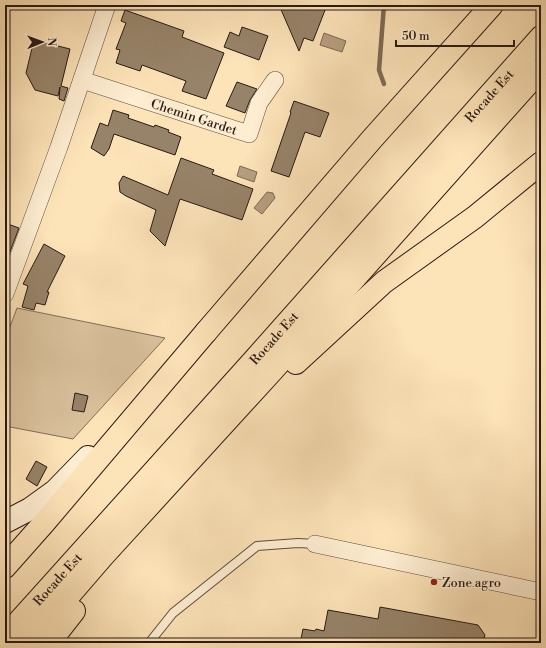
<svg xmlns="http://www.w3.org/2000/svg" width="546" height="648" font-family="'Libre Bodoni',serif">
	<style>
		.green { fill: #d9c19c; stroke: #816e58 }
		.water { fill: #b59f80; stroke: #7d6a55 }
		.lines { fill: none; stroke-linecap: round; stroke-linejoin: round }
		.stream { stroke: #7d6a55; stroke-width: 4.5 }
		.building { fill: #978369; stroke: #291a14 }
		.lane-casing { stroke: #5e4c3d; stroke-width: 10 }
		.street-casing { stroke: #5e4c3d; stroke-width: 18 }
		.secondary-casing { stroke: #291a14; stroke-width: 24 }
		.primary-casing { stroke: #291a14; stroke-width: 24 }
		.highway-casing { stroke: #291a14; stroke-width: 24 }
		.lane { stroke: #feedd1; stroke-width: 8 }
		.street { stroke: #feedd1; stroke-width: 17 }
		.secondary { stroke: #feedd1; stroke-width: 22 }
		.primary { stroke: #fde3b8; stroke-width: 22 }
		.highway { stroke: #fde3b8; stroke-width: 22 }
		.poi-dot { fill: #8f2418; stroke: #feedd1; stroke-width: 1.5 }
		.labels { text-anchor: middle; stroke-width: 3; stroke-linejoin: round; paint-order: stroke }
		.street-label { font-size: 13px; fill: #291a14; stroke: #feedd1 }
		.poi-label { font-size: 13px; fill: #291a14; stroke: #feedd1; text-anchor: start }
	</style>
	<rect width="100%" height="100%" fill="#fde3b8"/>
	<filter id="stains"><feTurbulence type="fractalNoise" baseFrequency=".005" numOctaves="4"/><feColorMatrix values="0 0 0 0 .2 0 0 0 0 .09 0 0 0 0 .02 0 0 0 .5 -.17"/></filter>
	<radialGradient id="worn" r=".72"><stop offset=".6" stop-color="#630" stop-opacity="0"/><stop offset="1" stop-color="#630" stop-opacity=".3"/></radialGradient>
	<path class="green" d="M17,308l148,30 -92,101 -68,-13v-86z"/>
	<path class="water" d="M324,33l22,8 -4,11 -22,-7z
		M240,166l17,6 -3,10 -17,-6z
		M267,192l6,1 2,5 -13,16 -8,-6z"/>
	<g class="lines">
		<path class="stream" d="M384,84l-5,-14 5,-65"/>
	</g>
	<path class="building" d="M279,5h48l-14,36 -9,-3 -5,13z
		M125,10l59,21 -2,6 42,16 -18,46 -24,-8 4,-10 -44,-16 -2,6 -24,-8 4,-13 -4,-1 10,-26 -5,-2z
		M242,27l26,9 -9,24 -35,-13 6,-15 9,4z
		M34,40l36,9 -9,37 7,2 -4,13 -5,-2 1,-12 -2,9 -23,-6 -9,-17z
		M237,82l20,7 -7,11 -5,13 -19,-7z
		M294,101l35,12 -9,24 -15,-5 -16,45 -18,-6 20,-58 -1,-1z
		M113,110l16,5 -1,3 26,9 1,-2 14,5 -1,2 13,5 -6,18 -61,-21 -5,15 -5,7 -13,-8 9,-25 8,3z
		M181,158l33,12 -2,4 41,15 -11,31 -62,-21 -15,47 -15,-15 6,-21 -30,-14 -6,-4 -1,-9 4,-7 45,19z
		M5,223l14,5 -14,37v-16l4,-10 -4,-2z
		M44,244l21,12 -18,36h2l-4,13 -9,-2 -2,7 -12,-3 6,-21 -5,-2z
		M75,393l13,3 -4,16 -12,-2z
		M36,461l11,6 -10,19 -11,-7z
		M380,607l98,18 7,10 -2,8h-183l3,-14 12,2 1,-2 8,2 4,-21 50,9z"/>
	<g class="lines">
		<defs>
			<path id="lane" d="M149,643l24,-30 84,-67 41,-3 17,1"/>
			<g id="street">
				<path id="s1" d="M82,80l167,54 10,-31 16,-23"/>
				<path d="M5,294l54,-147 48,-142"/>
				<path d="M315,544l226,48"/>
			</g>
			<path id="secondary" d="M5,522l25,-13 25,-18 33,-34"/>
			<path id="primary" d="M206,332l166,-193 120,-134"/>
			<g id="highway">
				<path d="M296,363l88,-81 91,-65 66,-54"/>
				<path d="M5,567l39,-44 162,-191"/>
				<path id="s2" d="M5,637l249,-277 287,-323"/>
				<path d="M28,643l75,-87 169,-185 269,-302"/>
				<path d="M49,643l25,-32"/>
			</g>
		</defs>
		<use href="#lane" class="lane-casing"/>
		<use href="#street" class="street-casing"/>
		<use href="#secondary" class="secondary-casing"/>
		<use href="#primary" class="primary-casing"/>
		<use href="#highway" class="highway-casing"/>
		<use href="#lane" class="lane"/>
		<use href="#street" class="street"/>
		<use href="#secondary" class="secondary"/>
		<use href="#primary" class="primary"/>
		<use href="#highway" class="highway"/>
	</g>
	<circle class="poi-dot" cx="434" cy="582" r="4"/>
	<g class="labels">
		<g class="street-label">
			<text dy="5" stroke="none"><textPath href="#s2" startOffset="726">Rocade Est</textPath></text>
			<text dy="5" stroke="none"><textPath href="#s1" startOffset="118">Chemin Gardet</textPath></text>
			<text dy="5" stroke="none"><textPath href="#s2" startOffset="402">Rocade Est</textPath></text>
			<text dy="5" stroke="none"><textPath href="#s2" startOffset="78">Rocade Est</textPath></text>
		</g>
		<g class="poi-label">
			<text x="442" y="587">Zone agro</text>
		</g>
	</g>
	<rect width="546" height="648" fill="none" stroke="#fde3b8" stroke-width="20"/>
	<rect x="6" y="6" width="534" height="636" fill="none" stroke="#291a14" stroke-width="2"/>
	<rect x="10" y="10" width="526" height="628" fill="none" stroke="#291a14"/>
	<g transform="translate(42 42) rotate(89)" stroke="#feedd1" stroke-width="3" paint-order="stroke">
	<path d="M0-3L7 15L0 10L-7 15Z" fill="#291a14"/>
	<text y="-6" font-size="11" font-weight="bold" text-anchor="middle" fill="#291a14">N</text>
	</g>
	<path d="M396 40v6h118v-6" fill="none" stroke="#291a14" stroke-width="2"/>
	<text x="402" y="40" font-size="12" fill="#291a14" stroke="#feedd1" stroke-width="3" paint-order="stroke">50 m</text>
	<rect width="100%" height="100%" filter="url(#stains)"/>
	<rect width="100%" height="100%" fill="url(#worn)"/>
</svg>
